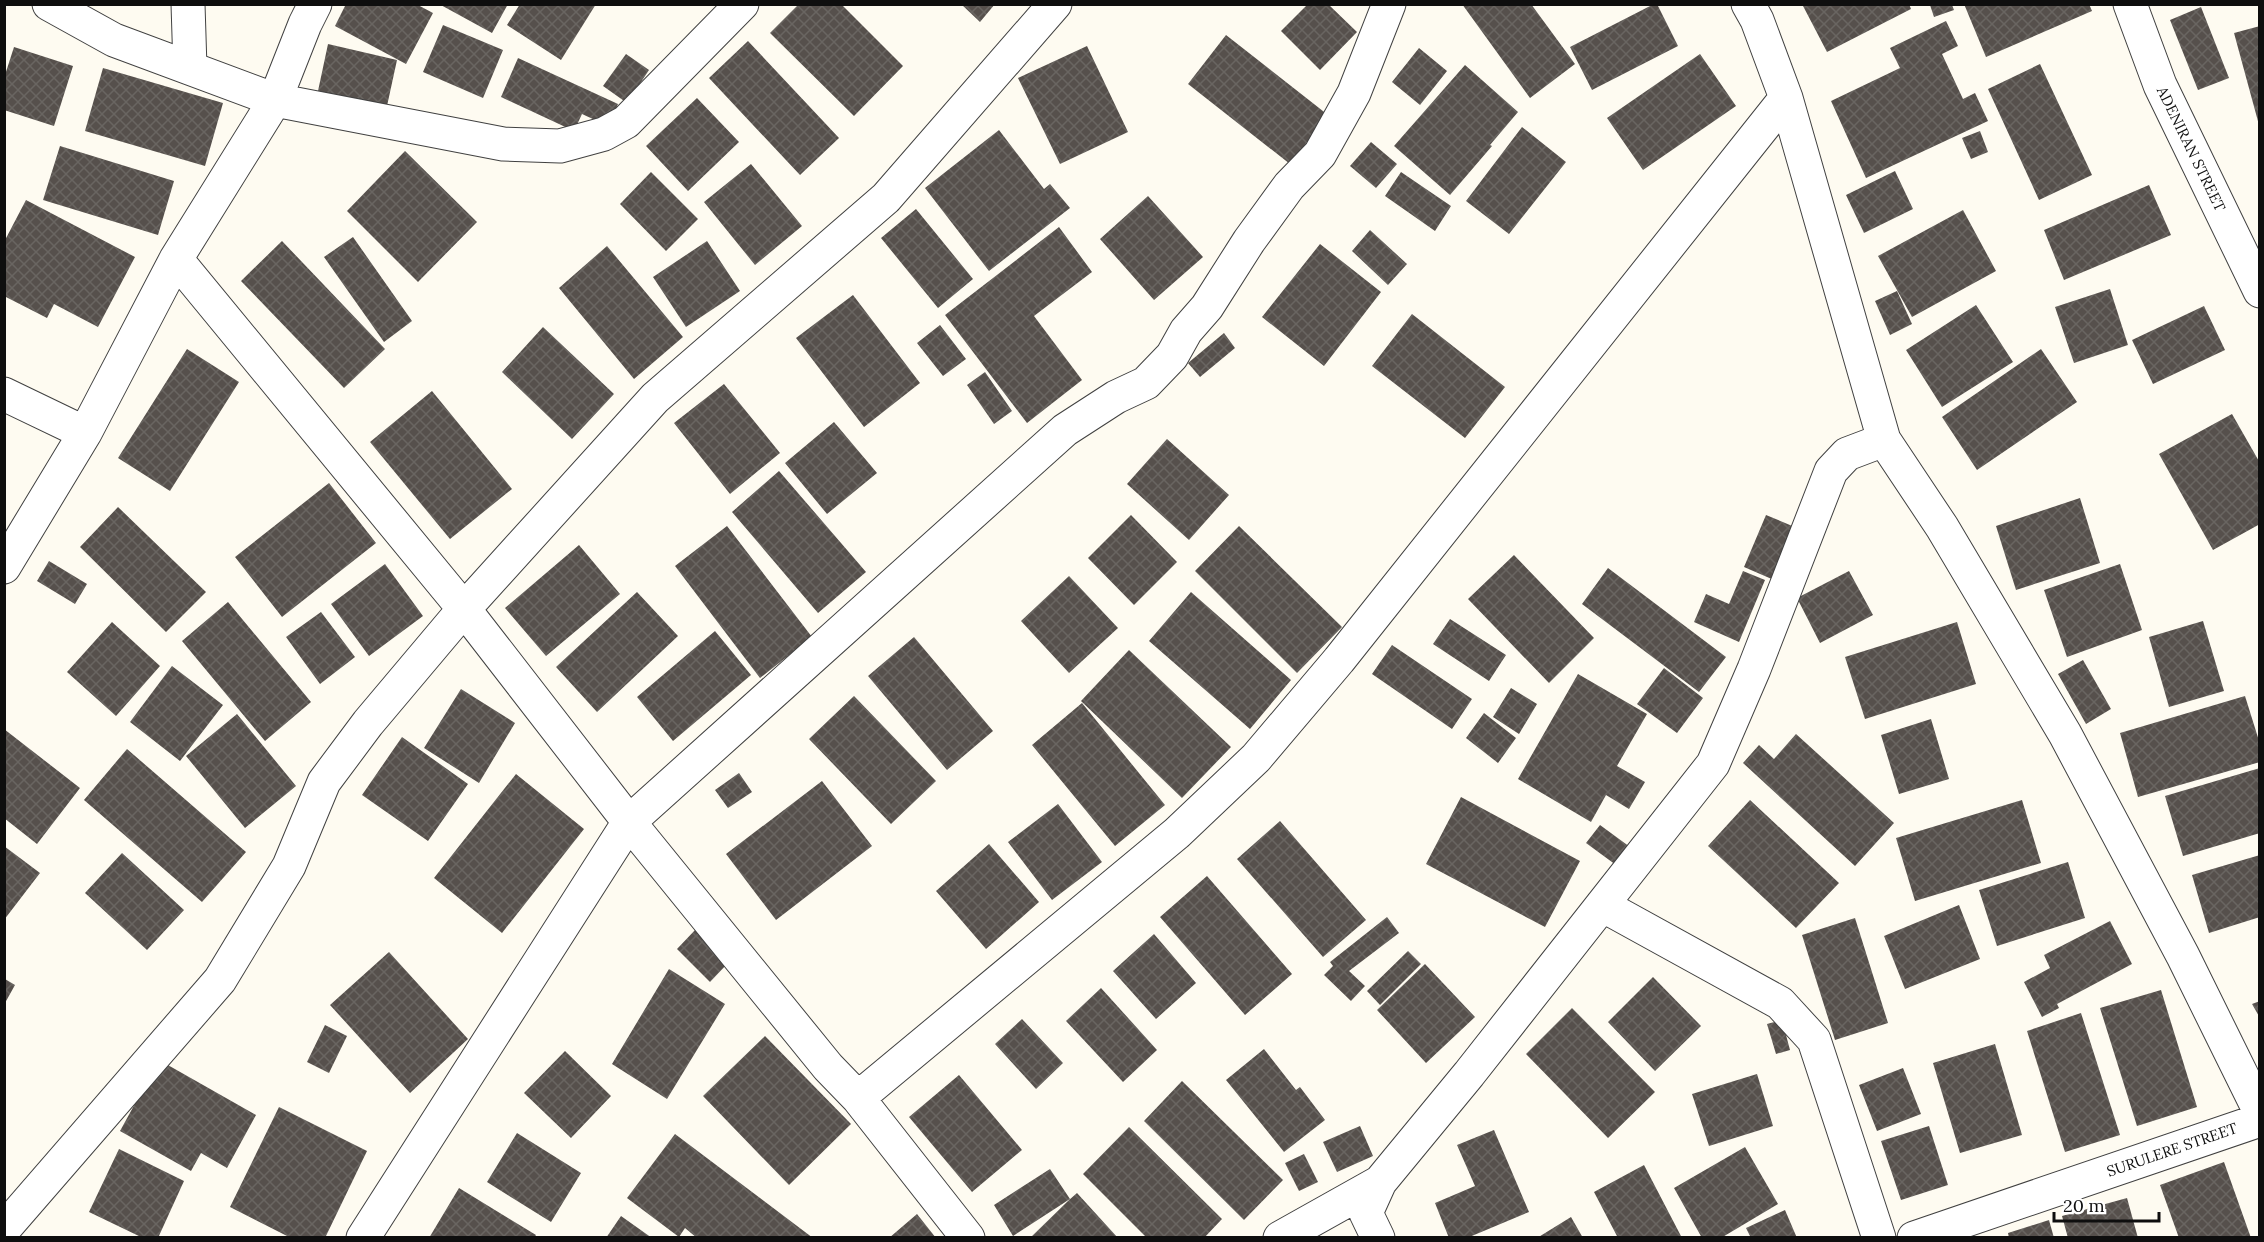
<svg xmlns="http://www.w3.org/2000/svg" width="2264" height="1242" font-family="Lora,serif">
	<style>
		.building { fill: url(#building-cross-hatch) }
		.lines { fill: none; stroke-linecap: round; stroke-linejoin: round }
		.minor-casing { stroke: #414141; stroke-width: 35 }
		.minor { stroke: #fff; stroke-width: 33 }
		.labels { text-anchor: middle; stroke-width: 6; stroke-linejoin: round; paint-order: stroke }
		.street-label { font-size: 15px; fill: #0e0e0e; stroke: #fff }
	</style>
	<defs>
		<pattern id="building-cross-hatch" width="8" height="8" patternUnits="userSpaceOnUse" patternTransform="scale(1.5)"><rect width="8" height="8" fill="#56504c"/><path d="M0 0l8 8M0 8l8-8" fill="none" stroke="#696561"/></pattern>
	</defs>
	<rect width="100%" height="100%" fill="#fefbf1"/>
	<path class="building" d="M346,4h70l17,9 -27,51 -71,-38z
		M439,4h69l-16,29z
		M520,4h76l-35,56 -54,-35z
		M799,4h42l62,62 -49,50 -84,-83z
		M961,4h34l-15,18z
		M1462,4h69l44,60 -45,34z
		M1654,4h3l21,42 -86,44 -22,-43z
		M1802,4h107l2,5 -84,43z
		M1964,4h125l3,7 -106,46z
		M1307,5h22l28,27 -37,38 -39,-39z
		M1930,5h22l2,5 -20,7z
		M2201,7l28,71 -31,12 -28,-70z
		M1946,21l12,25 -16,8 21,45 12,-6 13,28 -122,57 -35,-77 69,-33 -10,-20z
		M443,25l60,25 -20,48 -60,-26z
		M2260,26v99h-1l-25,-92z
		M1226,35l102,80 -38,49 -102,-80z
		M748,41l91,97 -39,37 -91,-97z
		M328,44l69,16 -10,46 -69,-15z
		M1087,46l41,86 -68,32 -42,-86z
		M14,47l59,19 -19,60 -50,-16v-32z
		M1419,48l28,23 -27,34 -28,-23z
		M626,54l23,16 -22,33 -24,-17z
		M1700,54l36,52 -93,64 -36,-52z
		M518,58l100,46 -10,22 -26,-12 -8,17 -73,-34z
		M2040,64l52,111 -53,25 -51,-111z
		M1465,65l53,47 -28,33 2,1 -42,49 -56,-49z
		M103,68l120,35 -18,63 -120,-35z
		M697,98l42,44 -51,49 -42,-45z
		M1522,127l44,35 -57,72 -43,-33z
		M999,130l45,59 6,-5 20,24 -81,63 -64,-83z
		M1980,131l8,21 -17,7 -9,-21z
		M1371,142l26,22 -21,24 -26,-22z
		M60,146l114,35 -16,54 -115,-35z
		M405,151l72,71 -59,60 -71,-71z
		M751,164l51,62 -47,39 -51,-63z
		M1895,171l18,38 -49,24 -18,-38z
		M651,172l47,47 -32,32 -46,-47z
		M1401,172l50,34 -16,25 -50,-35z
		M2149,185l22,50 -107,45 -20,-50z
		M1148,196l55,61 -49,43 -54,-61z
		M26,200l109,57 -37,70 -44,-23 -7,14 -43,-22v-54z
		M916,209l57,70 -35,29 -57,-70z
		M1963,210l33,61 -84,46 -34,-61z
		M1059,227l33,45 -58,44 48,64 -55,43 -82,-108z
		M1370,230l37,34 -19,21 -36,-34z
		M353,237l59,84 -28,21 -60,-85z
		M282,241l103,108 -41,39 -103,-107z
		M707,241l33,50 -54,36 -33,-50z
		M1320,244l61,48 -57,74 -62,-49z
		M607,246l76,91 -49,42 -75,-91z
		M2110,289l18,56 -54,18 -19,-56z
		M1897,291l15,33 -22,11 -15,-34z
		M853,295l67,88 -56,44 -68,-89z
		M1976,305l37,57 -71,45 -36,-57z
		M2204,306l21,44 -72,34 -21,-44z
		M1412,314l93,73 -40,51 -93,-72z
		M940,325l26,34 -23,17 -26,-33z
		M543,327l71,67 -42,45 -70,-67z
		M1224,333l11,15 -35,29 -12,-14z
		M187,349l52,33 -69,109 -52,-33z
		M2041,349l36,53 -100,68 -35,-53z
		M985,372l27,39 -18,13 -27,-39z
		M724,384l56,69 -50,41 -56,-71z
		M432,391l80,98 -62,50 -80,-97z
		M2232,414l28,49v61l-47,26 -54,-96z
		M834,422l43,51 -50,41 -42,-51z
		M1167,439l62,56 -40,45 -62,-56z
		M779,471l87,101 -48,41 -86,-101z
		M329,483l47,60 -94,74 -47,-60z
		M2080,498l20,65 -84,27 -20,-64z
		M118,507l88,85 -40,40 -86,-85z
		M1131,515l46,47 -43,43 -46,-47z
		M1766,515l31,13 -23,52 -30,-13z
		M727,526l85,111 -52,41 -85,-112z
		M1239,526l103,101 -45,46 -102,-102z
		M579,545l41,49 -74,62 -41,-48z
		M1514,555l80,83 -45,45 -81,-84z
		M49,561l38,23 -12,20 -38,-23z
		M385,564l38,52 -54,40 -38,-52z
		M2120,564l22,66 -75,27 -23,-67z
		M1608,568l118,89 -27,35 -117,-88z
		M1743,571l22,9 -26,62 -45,-20 12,-28 23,10z
		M1849,571l24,44 -53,28 -23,-45z
		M1069,576l49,52 -49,45 -48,-52z
		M637,592l41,44 -81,76 -41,-45z
		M1191,592l100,88 -41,49 -101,-88z
		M228,602l83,100 -46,39 -83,-100z
		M321,612l34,45 -35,27 -34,-47z
		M1450,619l56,36 -17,26 -56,-37z
		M2203,621l21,70 -55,16 -20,-70z
		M112,622l48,44 -44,50 -49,-44z
		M1957,622l19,62 -111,35 -20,-62z
		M715,631l36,44 -78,66 -36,-44z
		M914,637l79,94 -46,39 -79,-94z
		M1392,645l80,54 -20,30 -80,-55z
		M1129,650l102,97 -49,51 -101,-97z
		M2083,660l28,49 -25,15 -28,-50z
		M172,666l51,39 -43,56 -50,-39z
		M1664,668l39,30 -26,35 -40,-29z
		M1578,674l69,40 -30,52 28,16 -16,27 -23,-14 -15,27 -73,-43z
		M1511,688l26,16 -18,30 -26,-17z
		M461,689l54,34 -36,60 -55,-35z
		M854,696l82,85 -45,43 -82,-85z
		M2245,696l15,48v18l-122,35 -18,-64z
		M1082,703l83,102 -50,41 -83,-101z
		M1484,713l32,25 -18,25 -32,-25z
		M237,714l59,72 -51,42 -59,-72z
		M1931,719l18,60 -50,15 -18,-59z
		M4,729l76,59 -43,56 -33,-26z
		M1796,734l98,89 -39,43 -112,-103 16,-18 15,14z
		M402,737l66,47 -40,57 -66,-46z
		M127,749l119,103 -44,50 -118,-102z
		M2260,768v65l-77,23 -18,-60z
		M739,773l13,19 -24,16 -13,-18z
		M516,774l68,55 -82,104 -68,-55z
		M822,781l50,65 -96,74 -50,-66z
		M1461,797l119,64 -35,66 -119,-63z
		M1750,800l89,83 -43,45 -88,-82z
		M2022,800l19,63 -126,38 -19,-63z
		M1058,804l44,58 -50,38 -44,-58z
		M1280,821l86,99 -43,37 -86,-98z
		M1600,825l30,22 -14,18 -30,-22z
		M989,844l50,58 -53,47 -50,-58z
		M4,846l36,27 -36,47z
		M122,853l62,57 -37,40 -62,-57z
		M2260,855v62l-51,16 -17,-58z
		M2068,862l17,56 -88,28 -18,-56z
		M1207,876l85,98 -47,41 -85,-98z
		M1959,905l21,54 -75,30 -21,-53z
		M1387,917l12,16 -50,38 16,15 -14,15 -27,-26 9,-9 -3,-4z
		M1855,918l33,105 -53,17 -33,-105z
		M2110,921l22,43 -75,40 2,4 -17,9 -18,-35 26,-14 -6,-13z
		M696,929l33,33 -19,20 -33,-33z
		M1154,934l42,49 -40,36 -43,-48z
		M1408,951l13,13 -41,41 -13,-14z
		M389,952l79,87 -58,54 -80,-88z
		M1425,964l50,53 -49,46 -49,-53z
		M669,969l56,35 -58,95 -55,-35z
		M1653,977l48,49 -46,45 -47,-49z
		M5,979l10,6 -10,18z
		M1101,988l56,62 -34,32 -57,-61z
		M2161,990l36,117 -60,19 -37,-118z
		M2260,1001v17l-8,-14z
		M1572,1008l83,84 -47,46 -82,-84z
		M2081,1013l39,122 -55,17 -38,-121z
		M1022,1019l41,44 -27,26 -41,-45z
		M1782,1020l8,30 -14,4 -9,-30z
		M325,1025l22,11 -18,37 -22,-11z
		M765,1036l86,88 -62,61 -86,-89z
		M1995,1044l27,91 -62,18 -27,-90z
		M1264,1049l32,41 4,-3 25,33 -41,32 -58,-72z
		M565,1051l46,45 -40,42 -47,-45z
		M159,1060l97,55 -29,53 -26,-15 -10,18 -71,-40z
		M1903,1068l18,46 -44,17 -18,-46z
		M1757,1074l16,52 -64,20 -17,-52z
		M959,1075l63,75 -50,42 -63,-75z
		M1182,1081l101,99 -39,40 -100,-99z
		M279,1107l88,44 -42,87h-34l-61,-31z
		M1360,1126l13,30 -36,16 -14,-30z
		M1929,1126l19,59 -47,15 -20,-59z
		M1129,1127l93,92 -18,19h-57l-64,-64z
		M1494,1130l35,82 -62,26h-18l-14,-35 40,-17 -18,-41z
		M517,1133l64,40 -30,49 -64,-40z
		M675,1134l138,104h-116l-12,-10 -6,9 -52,-39z
		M1745,1147l33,57 -57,34h-19l-28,-50z
		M119,1149l65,32 -26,57h-15l-54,-26z
		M1304,1154l14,28 -19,9 -14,-28z
		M2224,1162l27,76h-72l-19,-53z
		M1644,1165l38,73h-64l-24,-46z
		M1050,1169l20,30 -57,37 -19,-31z
		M459,1188l77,47 -2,3h-105z
		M1077,1193l41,45h-88l39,-38z
		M2127,1198l11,40h-70l-6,-22z
		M1785,1210l12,28h-46l-5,-10z
		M917,1214l19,24h-47z
		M621,1216l31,22h-46z
		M1571,1217l12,21h-46z
		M2049,1220l5,18h-45l-1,-5z"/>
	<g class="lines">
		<defs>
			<path id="minor" d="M49,4l65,36 161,60 228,44 57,2 44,-12 22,-12 116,-118
				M188,4l2,64
				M1748,4l9,16 29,78 98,342 58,87 123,207 118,222 77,156
				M2130,4l30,81 100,206
				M176,259l288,350 165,213 199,245 30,31 110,140
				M4,394l81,39
				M4,567l81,-134 91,-174 99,-159 30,-76 10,-20
				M1602,905l178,98 34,37 65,198
				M858,1098l319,-265 79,-75 83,-98 447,-562
				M4,1229l216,-249 69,-114 35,-84 44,-59 96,-114 191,-211 231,-200 169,-194
				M363,1238l266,-416 436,-392 51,-33 30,-14 26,-27 14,-25 21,-24 42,-66 40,-55 31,-32 34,-61 35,-89
				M1280,1238l100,-56
				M1378,1238l-12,-25 14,-31 89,-108 244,-310 41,-95 77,-198 16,-17 37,-14
				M1914,1238l346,-118"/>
		</defs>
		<use href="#minor" class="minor-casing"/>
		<use href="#minor" class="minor"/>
	</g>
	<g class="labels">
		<g class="street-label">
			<text transform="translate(2191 149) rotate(64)" y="5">ADENIRAN STREET</text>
			<text transform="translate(2172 1150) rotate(-19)" y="5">SURULERE STREET</text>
		</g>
	</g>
	<rect width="2264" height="1242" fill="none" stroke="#0e0e0e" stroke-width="12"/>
	<path d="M2054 1212v9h105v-9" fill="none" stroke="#0e0e0e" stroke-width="3"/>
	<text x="2063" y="1212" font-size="18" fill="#0e0e0e" stroke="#ffffff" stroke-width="4.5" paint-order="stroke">20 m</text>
</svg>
